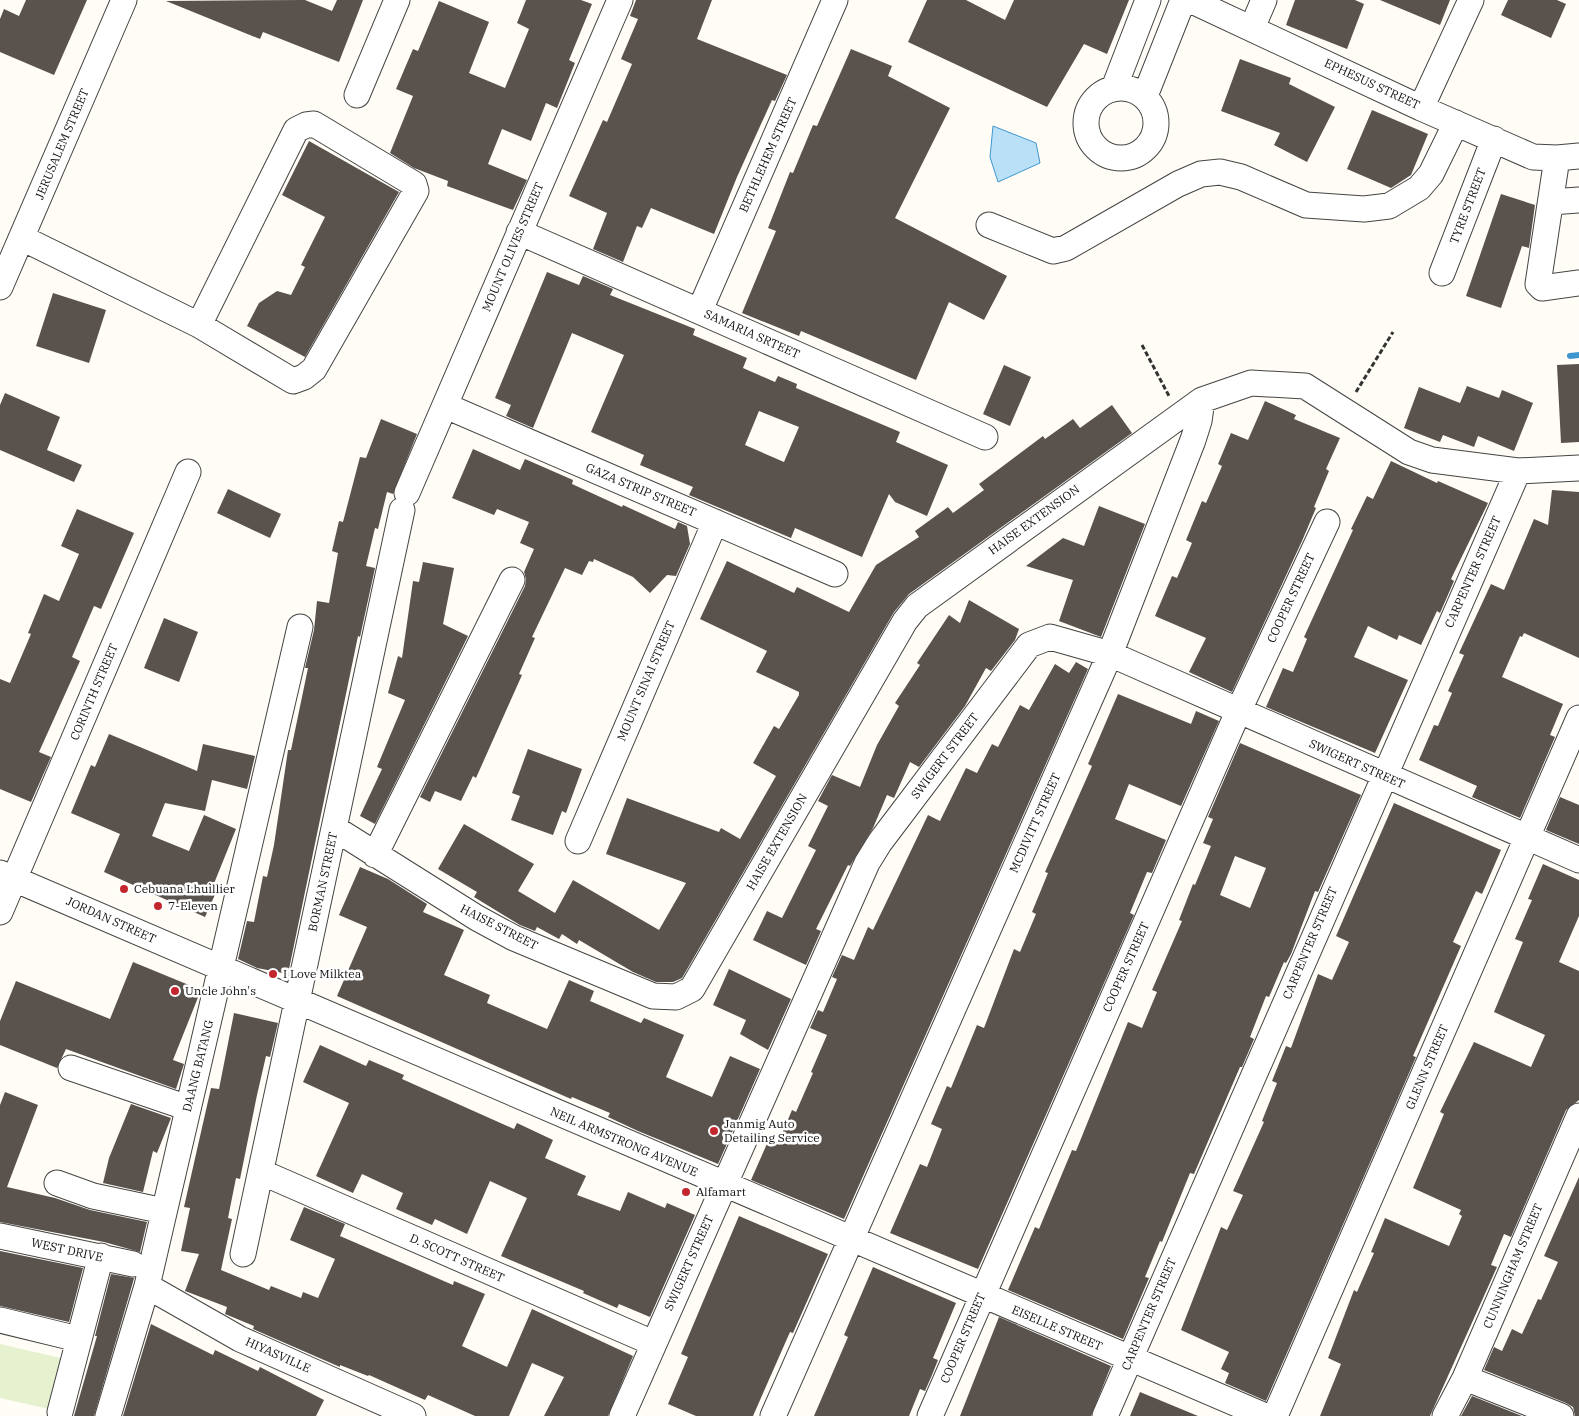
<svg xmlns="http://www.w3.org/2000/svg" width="1579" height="1416" font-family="'IBM Plex Serif',serif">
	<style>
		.pitch { fill: #e6f2cf }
		.water { fill: #b9e0f7; stroke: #3f96cf }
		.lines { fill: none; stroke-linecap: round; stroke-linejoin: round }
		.stream { stroke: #3f96cf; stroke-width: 6 }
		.building { fill: #5a524d; fill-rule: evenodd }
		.minor-casing { stroke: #444; stroke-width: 27 }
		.path { stroke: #333; stroke-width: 3; stroke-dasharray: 5 2.5; stroke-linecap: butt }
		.minor { stroke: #fff; stroke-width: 25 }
		.poi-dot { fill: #c4262e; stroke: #fff; stroke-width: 2 }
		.labels { text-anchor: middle; stroke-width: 5; stroke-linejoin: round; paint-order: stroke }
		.street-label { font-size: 12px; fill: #111; stroke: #fff }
		.poi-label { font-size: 12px; fill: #111; stroke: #fff; text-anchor: start }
	</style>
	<rect width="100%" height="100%" fill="#fffdf5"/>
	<path class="pitch" d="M0,1344l61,14 -12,51 -49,-11z"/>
	<path class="water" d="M993,126l43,17 4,20 -42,19 -8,-25z"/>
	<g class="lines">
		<path class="stream" d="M1570,356l9,-1"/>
	</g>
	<path class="building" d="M26,0h61l-33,75 -54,-23v-33l4,-10 15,7z
		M305,0l27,11 5,-11h26l-24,62 -76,-30 -3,7 -94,-38z
		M526,0h55l11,4 -23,56 6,3 -18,45 -11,-5 -15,38 -29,-12 -14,35 39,16 -14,30 -66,-24 1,-5 -34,-13 -24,-15 23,-57 -17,-7 17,-40 5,2 21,-50 50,21 -20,51 36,15 24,-59 -12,-6z
		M636,0h76l-15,39 90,36 -12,26 -3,-1 -35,77 -23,57 -63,-26 -9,20 -5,-2 -14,36 -30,-13 14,-36 -38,-17 34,-76 4,2 25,-58 -11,-5 17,-40 -8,-3z
		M927,0h39l39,20 9,-20h115l-22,54 -23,-10 -37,63 -139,-65z
		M1295,0h60l9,4 -17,45 -61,-24z
		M1380,0h70l-10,25z
		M1508,0h49l9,4 -15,34 -50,-23z
		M851,49l41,17 -4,10 62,32 -55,110 112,58 -23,44 -35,-18 -33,78 -115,-49 -2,5 -57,-23 34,-82 -8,-3 22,-56 3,1 20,-48 4,1z
		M1240,59l51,19 -2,6 46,23 -28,55 -33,-17 6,-12 -59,-22z
		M1372,110l56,24 -17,41 -20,13 -44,-19z
		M309,141l90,51 -94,165 -58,-31 12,-23 18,-12 14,4 14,-28 -4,-2 24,-48 -43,-22z
		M1501,194l34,11 -6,43 -7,-2 -21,62 -35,-12z
		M547,272l32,13 4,-9 30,13 -3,6 85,34 -2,6 54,23 -4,10 32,14 3,-6 19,8 -1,4 104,44 -4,10 52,23 -21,51 -32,-14 -6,-8 -27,63 -67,-29 -4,10 -102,-43 4,-8 -53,-22 4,-10 -53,-23 33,-77 -52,-22 -39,95 -27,-12 5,-11 -16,-7zM759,411l40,16 -15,35 -39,-17z
		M53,293l53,17 -17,53 -53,-17z
		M1579,364v78l-18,1 -4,-78z
		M1004,365l27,12 -21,49 -27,-12z
		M1467,386l32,12 3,-8 31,13 -19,48 -36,-15 -4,11 -31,-12 -3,7 -36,-14 15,-41 41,16z
		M5,393l55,24 -13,33 35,15 -8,17 -74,-32v-45z
		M1265,401l31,14 -2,4 46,19 -14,31 3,2 -15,36 2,1 -14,33 -70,151 -43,-20 17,-34 -51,-22 17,-40 5,2 15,-35 -6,-3 16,-39 4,2 16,-37 -4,-2 13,-31 17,7z
		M1112,405l20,28 -223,161 -15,18 -212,366 -9,4h-17l-23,-10 -54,-32 -2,4 -15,-10 -3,5 -22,-12 -2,4 -15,-6 -46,-28 3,-5 -39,-23 26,-45 70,40 -16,27 37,22 18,-33 86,50 27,-47 -80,-29 21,-56 92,34 2,-4 19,11 36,-63 -23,-13 21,-37 5,3 20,-34v-3l-43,-20 11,-21 -67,-32 27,-58 67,32 3,-6 52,25 27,-47 43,-28 -4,-6 33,-24 5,6 31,-23 -5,-6 64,-48 2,3 28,-20 7,9z
		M381,419l36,15 -24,60 -6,-2 -9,37 -3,-1 -9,38 9,2 -15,69 -2,-1 -70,338 -31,-6 -19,-9 9,-38 7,1 9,-46 4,1 7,-32 14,-95h3l17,-82h-3l9,-38 3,-29 12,2 9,-50 -6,-2 7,-30 4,1 17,-65 6,1z
		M473,449l47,21 5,-11 48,21 -1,4 50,23 1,-2 52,24 3,-7 9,4 3,18 -14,32 -9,-1 -17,18 -17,-16 -39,-18 -1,3 -4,-1 -7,14 -17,-7 -33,69 3,1 -16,36 3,1 -46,103 -3,-2 -12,25 -26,-10 -5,11 -10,-5 105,-211 1,-7 -2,-7 10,-23 -14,-6 9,-21 -32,-13 -3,6 -42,-17z
		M1391,461l46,22 1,-2 50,22 -37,76 3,2 -14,32 -3,-2 -16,34 -22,-10 -2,5 -29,-14 -14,31 54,23 -33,73 -109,-46 17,-39 10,4 14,-33 -3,-2 49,-107 -2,-1 16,-33 6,3z
		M228,489l53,25 -11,24 -53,-25z
		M1552,490l27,2v166l-55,-25 -2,4 -2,-1 -18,41 61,27 -13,31 5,2 -35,81 -48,-21 5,-11 -58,-26 15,-35 4,1 14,-33 -4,-2 16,-36 -5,-2 32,-69 13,6 30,-71 14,6z
		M1099,506l46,18 -44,113 -42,-16 14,-41 -47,-14 37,-28 21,8z
		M77,509l57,24 -33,76 -7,-3 -22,51 8,4 -41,91 12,5 -20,45 -31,-13v-110l10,4 21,-49 -3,-1 16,-39 15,7 20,-47 -18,-8z
		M423,562l31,6 -11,56 25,12 -93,188 -15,-8 22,-47 -5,-2 28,-67 -17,-7 10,-37 4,2 11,-77 6,1z
		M969,600l50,29 -4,11 -24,31 -5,-3 -21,38 -46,61 -9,-5 -16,36 -7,-3 -14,33 -23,38 -2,-1 -32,64 5,2 -15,34 -53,-25 14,-29 15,7 34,-68 -8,-4 20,-40 -10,-5 14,-26 28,12 17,-42 22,-39 -4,-3 25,-38 -3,-2 32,-48 11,8z
		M164,618l34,14 -19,50 -35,-14z
		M1076,662l12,7 -244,550 -93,-39 19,-43 9,4 13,-31 4,2 17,-39 -2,-1 16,-37 -17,-7 8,-18 5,2 14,-33 -5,-2 10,-22 12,5 14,-33 5,3 55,-115 12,6 26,-53 11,5 15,-29 6,3 22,-42 9,5 26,-46 14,9z
		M1118,694l73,30 5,-13 23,10 -38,85 -52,-22 -14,35 51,21 -14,33 -5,-1 -17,41 4,2 -156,354 -88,-36 30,-69 7,3 15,-38 -11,-5 16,-38 4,2 26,-63 7,3 30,-79 6,3 16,-38 -4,-2 16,-39 -3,-1 47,-106 -4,-2z
		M109,734l88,37 6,-27 52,12 -8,33 -35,-9 -7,31 -40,-8 -13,33 37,15 15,-36 32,14 -23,57 5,2 -13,29 -101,-45 16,-38 -49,-21 20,-48 4,2z
		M1240,743l121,52 -43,97 -3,-1 -24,63 -5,9 -2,-1 -15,35 -3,-1 -16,41 4,2 -12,28h-2l-46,107 -4,-1 -28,69 -2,-1 -15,36 4,1 -26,61 -115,-49 27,-63 4,2 33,-79 4,1 52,-129 14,6 15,-36 -5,-2 30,-69 -3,-1 14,-36 2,1 16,-39 -8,-3 10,-24 -5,-2zM1235,856l31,12 -16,40 -30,-13z
		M528,749l54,20 -16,44 -4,-2 -9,24 -42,-15 9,-24 -8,-3z
		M1560,797l19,8v39l-33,-14z
		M1394,803l107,47 -19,44 -6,-3 -23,51 8,4 -48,110 3,1 -150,344 -41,-18 4,-10 -8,-4 8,-17 -48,-22 40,-103 6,3 16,-35 -10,-4 31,-69 -2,-1 15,-38 -5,-2 14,-35 5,2 27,-74 14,6 17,-38 -13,-6z
		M1543,864l36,16v36l-20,46 20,9v129l-13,10 -55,127 -7,-3 -13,31 6,2 -67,149h-110l21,-52 -13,-6 26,-68 3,2 17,-39 -3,-1 14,-34 64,28 13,-30 -3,-2 2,-4 -48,-22 31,-74 -4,-2 34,-70 57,25 14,-32 -51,-23 29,-70 -8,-3 17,-39 -4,-1z
		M360,867l28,12 39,25 -4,8 41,18 -20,45 46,20 -3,8 60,26 22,-49 25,11 -4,10 51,22 3,-5 40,17 -18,42 46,20 18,-41 30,13 -42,95 -80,-33 -30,-14 2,-4 -38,-16 -1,2 -234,-103 30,-69 -28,-12z
		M133,962l68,28 -28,70 11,4 -8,25 -110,-40 -9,19 -57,-23v-24l16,-40 94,38z
		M729,969l62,30 -23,51 -28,-16 6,-14 -33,-15z
		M234,1013l44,10 -8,34 -4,-1 -9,39 -17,84 -4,-1 -8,40 4,1 -11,51 48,20 2,-4 30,12 2,-6 15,6 17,-39 -45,-19 14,-33 41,17 -5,12 113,49 1,-4 31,13 -23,52 45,21 25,-58 101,47 -25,60h-64l20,-39 -32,-14 -23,53h-34l-47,-21 -3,5 -56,-25 -1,1 -28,-11v2l-87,-38 1,-3 -29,-12 2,-7 -42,-16 14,-37 -18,-3 9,-43 -6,-1 27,-119 8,1z
		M320,1045l46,21 3,-6 35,15 -2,4 112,50 3,-6 36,17 -8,18 41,18 -9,19 43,16 8,-19 37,16 2,-5 28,12 -45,102 -31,-13 -2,4 -34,-15 1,-2 -83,-35 26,-58 -37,-17 -23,53 -32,-15 -3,6 -36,-16 7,-16 -41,-19 -9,19 -37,-17 33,-73 -46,-21z
		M5,1092l33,13 -31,82 48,11 35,12 57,12 -7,30 -36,-10 -104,-20v-117z
		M131,1104l40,14 -14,35 -4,-2 -10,41 -40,-9 6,-25z
		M1579,1177v239h-4l-2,-9 -7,-4 -82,-33 10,-23 8,4 10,-22 10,5 16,-35 3,1 17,-38 -14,-6z
		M739,1216l89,38 -35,79 -3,-1 -37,84h-57l-28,-12 20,-47 -7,-3z
		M0,1251l83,17 -14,54 -69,-16z
		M873,1267l83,36 -23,55 5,2 -6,15 -7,16 -5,-2 -11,27h-95l34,-79 -4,-2z
		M111,1274l23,4 -1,4 -39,134h-20l23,-80h-2z
		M999,1317l112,49 -20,50h-131z
		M151,1324l62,31 2,-5 43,21 2,-4 64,33 -8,16h-193z
		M1140,1392l58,24h-68z
		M1472,1396l50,20h-61z"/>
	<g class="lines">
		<defs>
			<path id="minor" d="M1190,0l231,108 112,49 24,1 22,-2
				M1252,28l12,-28
				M1086 123a35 35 0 1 1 70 0a35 35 0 1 1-70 0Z
				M1114,88l34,-88
				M357,95l40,-95
				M1145,96l38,-96
				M1421,108l50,-108
				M1557,158l-19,126 4,4 37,-5
				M1551,202l28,-2
				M989,225l64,26 13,-3 112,-64 23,-10 19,-2 21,5 65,28 58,4 25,-3 30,-18 12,-14 25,-51
				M519,232l466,205
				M22,238l177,87 97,-195 10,-5 8,-1 100,60 2,7 -102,178 -10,8 -11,4 -94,-56
				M1442,273l52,-134
				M0,287l124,-287
				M700,310l135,-310
				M446,406l389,168
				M407,493l213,-493
				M334,828l143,90 37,20 139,58 23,1 16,-8 213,-368 12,-15 285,-206 49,-17 54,3 104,66 23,8 86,11 61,-3
				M578,841l137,-319
				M375,855l137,-275
				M0,873l1265,543
				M0,912l188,-440
				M71,1068l117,40
				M261,1172l392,171
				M57,1183l36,13 71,15
				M0,1236l133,28
				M243,1254l159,-744
				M147,1286l93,53 173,77
				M0,1320l78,19
				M1465,1378l96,38
				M60,1412l41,-156
				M108,1416l39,-130 153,-659
				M622,1416l245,-553 13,-21 149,-197 21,-8 60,17 469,206
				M773,1416l337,-762 83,-214 6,-19 3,-21
				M930,1416l308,-704 89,-190
				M1105,1416l413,-945
				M1275,1416l304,-698
				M1445,1416l20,-38 114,-262"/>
		</defs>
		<use href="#minor" class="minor-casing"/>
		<path class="path" d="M1142,345l27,51
			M1356,392l37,-60"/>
		<use href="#minor" class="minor"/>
	</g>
	<g class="poi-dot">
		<circle cx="124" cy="889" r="5"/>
		<circle cx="158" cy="906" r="5"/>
		<circle cx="273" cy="974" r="5"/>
		<circle cx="175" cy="991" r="5"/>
		<circle cx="714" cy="1131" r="5"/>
		<circle cx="686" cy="1192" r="5"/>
	</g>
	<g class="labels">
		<g class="street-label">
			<text transform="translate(1372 84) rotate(25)" y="4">EPHESUS STREET</text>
			<text transform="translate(62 144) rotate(-67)" y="4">JERUSALEM STREET</text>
			<text transform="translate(768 155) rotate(-66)" y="4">BETHLEHEM STREET</text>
			<text transform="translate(1468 206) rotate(-69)" y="4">TYRE STREET</text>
			<text transform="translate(513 247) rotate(-67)" y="4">MOUNT OLIVES STREET</text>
			<text transform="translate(752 334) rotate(24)" y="4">SAMARIA SRTEET</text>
			<text transform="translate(641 490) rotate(23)" y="4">GAZA STRIP STREET</text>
			<text transform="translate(1034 520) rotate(-36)" y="4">HAISE EXTENSION</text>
			<text transform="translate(1473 572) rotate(-66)" y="4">CARPENTER STREET</text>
			<text transform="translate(1291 598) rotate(-65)" y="4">COOPER STREET</text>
			<text transform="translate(646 681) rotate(-67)" y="4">MOUNT SINAI STREET</text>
			<text transform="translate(94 692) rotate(-67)" y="4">CORINTH STREET</text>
			<text transform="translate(945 756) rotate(-53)" y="4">SWIGERT STREET</text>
			<text transform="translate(1357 764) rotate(24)" y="4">SWIGERT STREET</text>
			<text transform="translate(1035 823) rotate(-66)" y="4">MCDIVITT STREET</text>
			<text transform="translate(777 842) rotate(-60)" y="4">HAISE EXTENSION</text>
			<text transform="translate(323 882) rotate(-78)" y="4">BORMAN STREET</text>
			<text transform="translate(111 920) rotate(24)" y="4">JORDAN STREET</text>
			<text transform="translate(499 927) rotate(27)" y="4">HAISE STREET</text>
			<text transform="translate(1310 943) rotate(-67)" y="4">CARPENTER STREET</text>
			<text transform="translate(1126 967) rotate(-66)" y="4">COOPER STREET</text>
			<text transform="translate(198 1066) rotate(-76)" y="4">DAANG BATANG</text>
			<text transform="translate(1427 1067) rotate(-67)" y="4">GLENN STREET</text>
			<text transform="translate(624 1142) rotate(23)" y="4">NEIL ARMSTRONG AVENUE</text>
			<text transform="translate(67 1250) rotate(12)" y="4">WEST DRIVE</text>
			<text transform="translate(457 1258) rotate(24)" y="4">D. SCOTT STREET</text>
			<text transform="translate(689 1263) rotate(-66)" y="4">SWIGERT STREET</text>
			<text transform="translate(1513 1266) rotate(-67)" y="4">CUNNINGHAM STREET</text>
			<text transform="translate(1149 1314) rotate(-67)" y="4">CARPENTER STREET</text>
			<text transform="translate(1057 1328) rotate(23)" y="4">EISELLE STREET</text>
			<text transform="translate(963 1338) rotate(-67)" y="4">COOPER STREET</text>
			<text transform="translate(278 1355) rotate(24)" y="4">HIYASVILLE</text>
		</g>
		<g class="poi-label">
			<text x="134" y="893">Cebuana Lhuillier</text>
			<text x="168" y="910">7-Eleven</text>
			<text x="283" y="978">I Love Milktea</text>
			<text x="185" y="995">Uncle John's</text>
			<text x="724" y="1128">Janmig Auto<tspan x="724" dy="14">Detailing Service</tspan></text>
			<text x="696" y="1196">Alfamart</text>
		</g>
	</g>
</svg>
